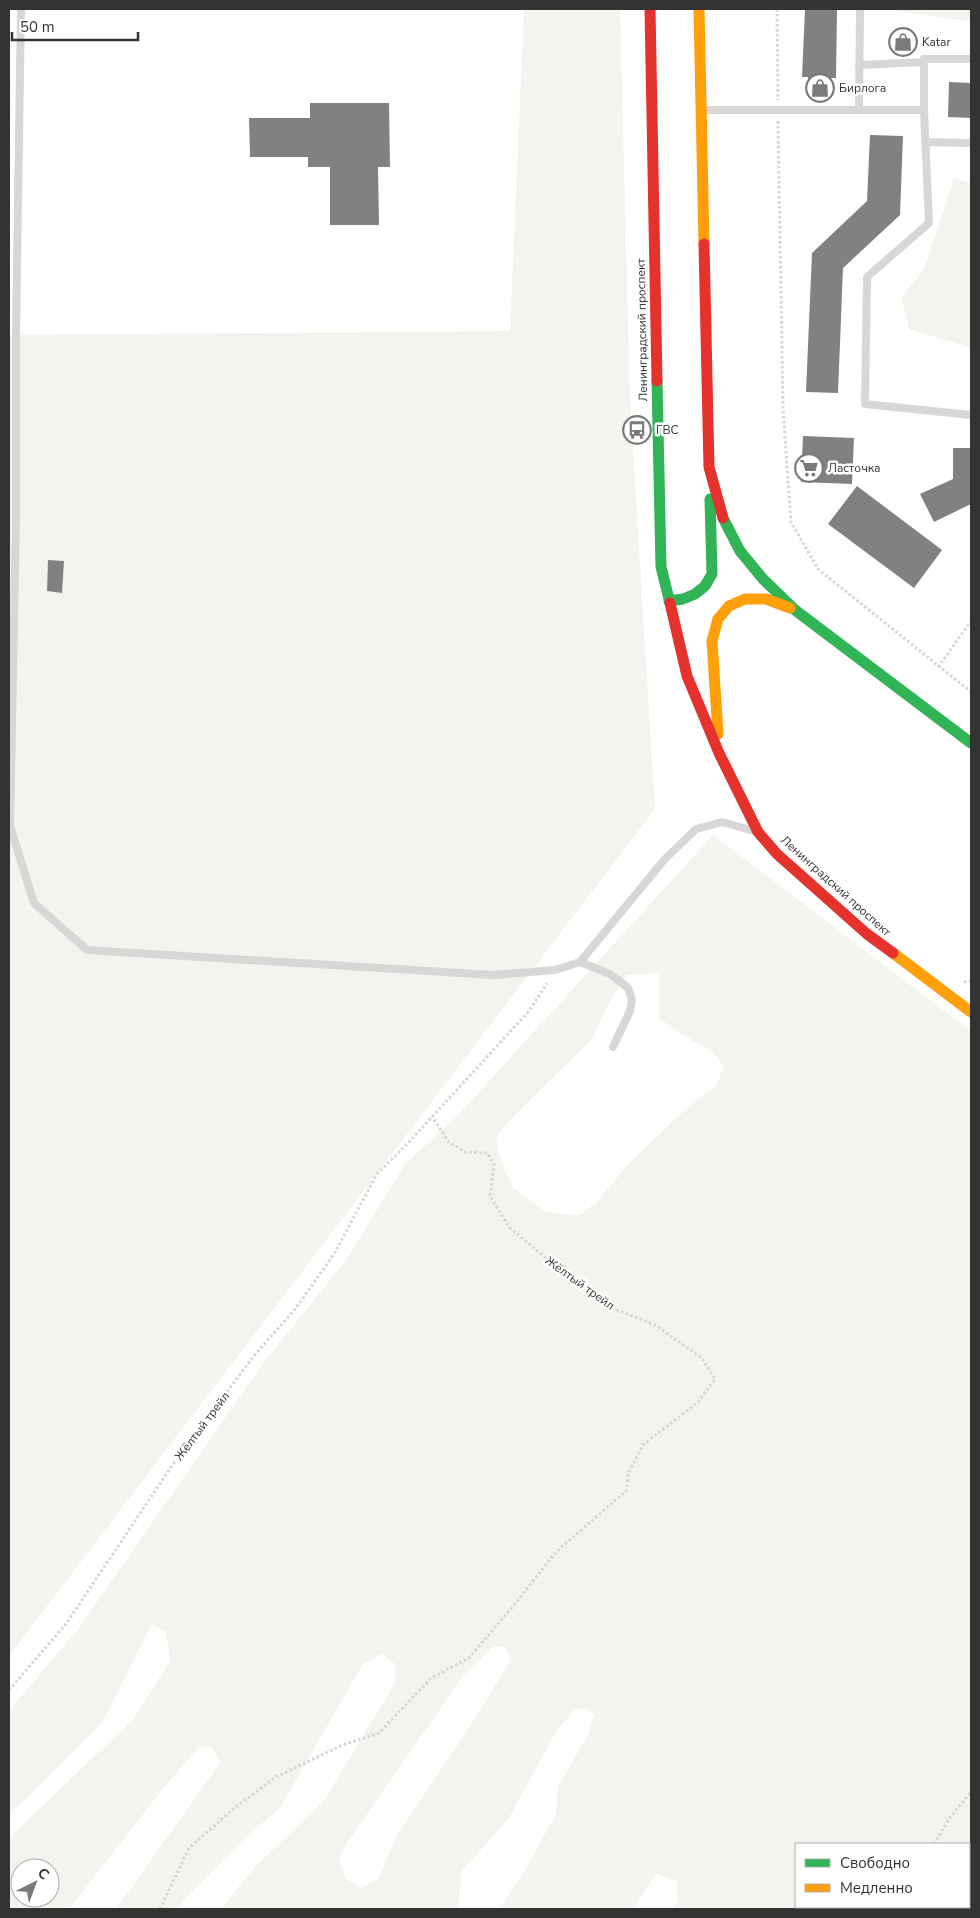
<svg xmlns="http://www.w3.org/2000/svg" width="980" height="1918" font-family="'Nunito Sans',sans-serif">
	<style>
		.green { fill: #f1f5ed; fill-rule: evenodd }
		.building { fill: #818181 }
		.lines { fill: none; stroke-linecap: round; stroke-linejoin: round }
		.path { stroke: #d6d6d6; stroke-width: 3; stroke-dasharray: 2.5 2.5; stroke-linecap: butt }
		.lane { stroke: #d7d7d7; stroke-width: 8 }
		.fast { stroke: #30b455; stroke-width: 11 }
		.slow { stroke: #ff9f0a; stroke-width: 11 }
		.jam { stroke: #e5322d; stroke-width: 11 }
		.labels { text-anchor: middle; stroke-width: 5; stroke-linejoin: round; paint-order: stroke }
		.poi-label { font-size: 12px; fill: #333; stroke: #fff; text-anchor: start }
		.street-label { font-size: 12px; fill: #333; stroke: #fff }
	</style>
	<rect width="100%" height="100%" fill="#fff"/>
	<path class="green" d="M524,9h96l10,393 25,407 -646,847v-1321l501,-4z
		M893,9h78v13l-78,-12z
		M954,178l17,5v165l-62,-19 -7,-31 23,-32z
		M713,835l258,196v878h-298l5,-8 -1,-20 -21,-7 -23,35h-134l27,-41 30,-54 2,-28 30,-51 6,-20 -9,-7 -10,2 -18,20 -48,88 -47,53 -4,38h-237l32,-40 72,-70 71,-118 -2,-18 -12,-9 -19,10 -83,144 -33,28 -63,64 -5,9h-63l104,-146 -8,-15 -12,-2 -38,44 -93,119h-60v-71l125,-120 36,-57 -4,-29 -14,-8 -50,99 -75,75 -18,16v-103l69,-82 183,-263 85,-106 59,-96 53,-49zM659,973v45l22,16 29,16 14,16 -8,20 -26,19 -61,58 -33,40 -19,13 -33,-5 -31,-23 -14,-33 -3,-16 10,-15 86,-85 18,-38 17,-26zM494,1646l11,2 6,12 -44,71 -69,102 -20,46 -18,9 -15,-10 -6,-20 6,-12 118,-170zM796,1844h173v63h-173zM20,1868h30v30h-30z"/>
	<path class="building" d="M805,9h32l-1,69h-5l1,16h-24v-17h-6z
		M894,31l21,3 -2,18 -22,-2z
		M949,82l22,1v35l-23,-1z
		M310,103h79l1,64h-12l1,58h-49v-58h-22v-10h-58l-1,-39h61z
		M870,135l33,1 -3,79 -57,53 -5,125 -32,-1 6,-139 55,-52z
		M803,436l51,2 -2,46 -51,-2z
		M953,448h18v56l-37,18 -14,-28 33,-15z
		M857,486l85,64 -28,38 -86,-64z
		M48,560l16,1 -2,32 -15,-2z"/>
	<g class="lines">
		<path class="path" d="M777,9l1,91
			M778,121l5,287 8,114 27,47 153,123
			M938,667l33,-46
			M964,982l7,-1
			M9,1690l57,-66 105,-157 82,-110 43,-49 38,-54 43,-80 33,-33 119,-130 18,-28
			M934,1844l16,-27 21,-25
			M160,1909l29,-61 43,-38 44,-33 64,-31 39,-13 52,-55 38,-20 45,-53 42,-53 70,-61 3,-19 14,-27 54,-42 18,-24 -13,-21 -47,-33 -40,-16 -68,-50 -38,-32 -19,-31 4,-31 -7,-12 -22,-1 -16,-10 -17,-25
			M894,1909l1,-2"/>
		<path class="lane" d="M21,9l-5,326v185l-6,306 24,77 53,47 406,25 62,-5 25,-8 30,12 18,14 4,12 -2,11 -17,36
			M859,65l65,-3
			M702,110h222l5,113 -62,54 -2,127 106,11
			M859,110l1,-101
			M924,110v-51h47
			M925,142l46,1
			M580,962l84,-102 32,-31 26,-7 32,9"/>
		<path class="fast" d="M657,381l4,186 9,36
			M723,518l17,33 23,28 32,31 176,133
			M669,601l14,-2 12,-5 10,-8 7,-12 -2,-75"/>
		<path class="slow" d="M699,9l5,235
			M718,734l-6,-93 6,-22 11,-13 16,-7h21l24,9
			M893,953l78,59"/>
		<path class="jam" d="M650,9l7,372
			M704,244l5,223 14,51
			M670,603l17,73 32,77 39,79 19,22 90,80 26,19"/>
	</g>
	<defs>
		<symbol id="shop-ring" viewBox="-11 -11 22 22"><circle r="9.5" fill="#fff" stroke="#7a7a7a" stroke-width="1.5"/><path d="M-5-2.5h2.3a2.7 3.5 0 0 1 5.4 0H5L5.5 6h-11ZM-1.5-2.5h3a1.5 2.3 0 0 0-3 0Z" fill="#7a7a7a"/></symbol>
		<symbol id="bus-ring" viewBox="-11 -11 22 22"><circle r="9.5" fill="#fff" stroke="#7a7a7a" stroke-width="1.5"/><path d="M-5-6H5V4H4V6H2V4H-2V6H-4V4H-5ZM-3.5-4V0h7V-4ZM-3.5 1.2v1.5H-2V1.2ZM2 1.2v1.5H3.5V1.2Z" fill="#7a7a7a"/></symbol>
		<symbol id="supermarket-ring" viewBox="-11 -11 22 22"><circle r="9.5" fill="#fff" stroke="#7a7a7a" stroke-width="1.5"/><path d="M-6-5.5h2.5l.6 2H6L4.5 2H-2.5L-4.4-4H-6ZM-1.5 3.2a1.3 1.3 0 1 0 .1 0ZM3 3.2a1.3 1.3 0 1 0 .1 0Z" fill="#7a7a7a"/></symbol>
	</defs>
	<g fill-rule="evenodd">
		<use href="#shop-ring" x="887" y="26" width="32" height="32"/>
		<use href="#shop-ring" x="804" y="72" width="32" height="32"/>
		<use href="#bus-ring" x="621" y="414" width="32" height="32"/>
		<use href="#supermarket-ring" x="793" y="452" width="32" height="32"/>
	</g>
	<g class="labels">
		<g class="poi-label">
			<text x="922" y="46">Katar</text>
			<text x="839" y="92">Бирлога</text>
			<text x="656" y="434">ГВС</text>
			<text x="828" y="472">Ласточка</text>
		</g>
		<g class="street-label">
			<text transform="translate(642 330) rotate(-91)" y="4">Ленинградский проспект</text>
			<text transform="translate(836 886) rotate(42)" y="4">Ленинградский проспект</text>
			<text transform="translate(580 1283) rotate(36)" y="4">Жёлтый трейл</text>
			<text transform="translate(202 1426) rotate(-53)" y="4">Жёлтый трейл</text>
		</g>
	</g>
	<rect width="980" height="1918" fill="none" stroke="#333333" stroke-width="20"/>
	<rect x="795" y="1843" width="175" height="65" fill="#ffffff" stroke="#adadad"/>
	<rect x="805" y="1859" width="25" height="8" fill="#30b455" stroke="#adadad"/>
	<text x="840" y="1868" font-size="15" fill="#333333">Свободно</text>
	<rect x="805" y="1884" width="25" height="8" fill="#ff9f0a" stroke="#adadad"/>
	<text x="840" y="1893" font-size="15" fill="#333333">Медленно</text>
	<g transform="translate(35 1883) rotate(42)"><circle r="24" fill="#ffffff" stroke="#adadad"/>
	<path d="M0-4L9 19L0 12L-9 19Z" fill="#7a7a7a"/>
	<text y="-8" font-size="14" font-weight="bold" text-anchor="middle" fill="#333333">С</text>
	</g>
	<path d="M12 32v8h126v-8" fill="none" stroke="#333333" stroke-width="2.5"/>
	<text x="20" y="32" font-size="15" fill="#333333" stroke="#ffffff" stroke-width="4" paint-order="stroke">50 m</text>
</svg>
